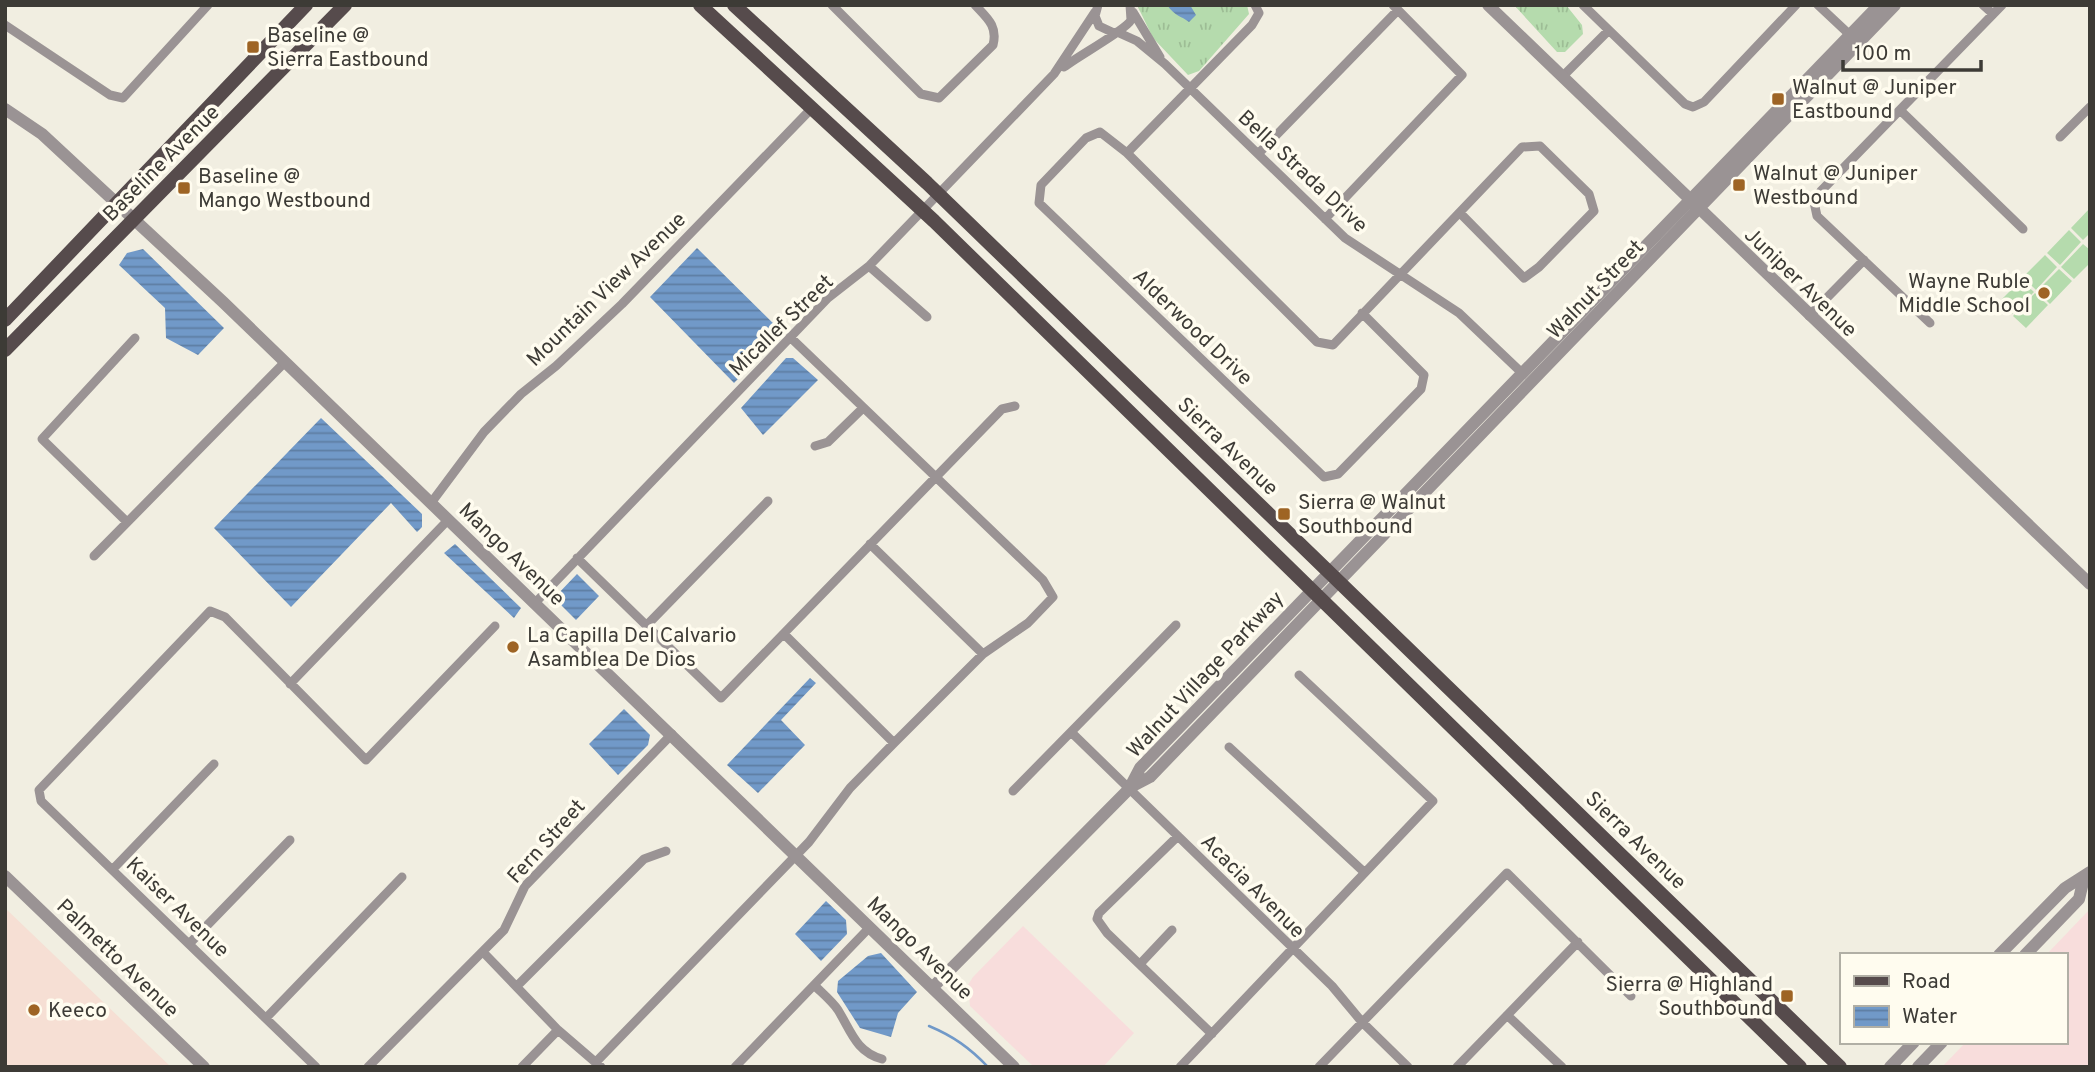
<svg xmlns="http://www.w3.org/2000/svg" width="2095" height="1072" font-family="Overpass,sans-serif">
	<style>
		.commercial { fill: #f8dddc }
		.industrial { fill: #f6dfd4 }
		.grass { fill: url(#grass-tufts) }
		.garden { fill: #b5dbad }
		.water { fill: url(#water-rules) }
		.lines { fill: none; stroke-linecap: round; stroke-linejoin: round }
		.stream { stroke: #7199c8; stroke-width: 2.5 }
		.minor { stroke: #9a9394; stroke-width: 9 }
		.tertiary { stroke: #9a9394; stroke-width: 12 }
		.primary { stroke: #564b4c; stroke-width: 14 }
		.poi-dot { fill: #9e6424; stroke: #fffcef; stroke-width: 2.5 }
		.labels { text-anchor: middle; stroke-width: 7; stroke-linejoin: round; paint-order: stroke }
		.poi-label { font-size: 21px; fill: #3d3b36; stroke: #fffcef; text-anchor: start }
		.street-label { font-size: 21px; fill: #3d3b36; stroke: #fffcef }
	</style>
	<defs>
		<pattern id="grass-tufts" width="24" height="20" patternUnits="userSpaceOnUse" patternTransform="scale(1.75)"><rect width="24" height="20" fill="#b5dbad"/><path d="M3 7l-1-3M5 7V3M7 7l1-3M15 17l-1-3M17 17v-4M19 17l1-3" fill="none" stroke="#9dbd95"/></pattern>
		<pattern id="water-rules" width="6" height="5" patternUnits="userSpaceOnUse" patternTransform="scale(1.75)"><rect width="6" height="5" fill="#7199c8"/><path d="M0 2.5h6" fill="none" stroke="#5e7ea3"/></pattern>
	</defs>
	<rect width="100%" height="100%" fill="#f1eee1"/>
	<path class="commercial" d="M2090,909v158h-148l24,-25h99v-87h-19z
		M1023,926l111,107 -31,34h-69l-64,-61 -2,-21 5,-8z"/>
	<path class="industrial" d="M5,908l166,159h-166z"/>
	<path class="grass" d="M1137,5h110l2,9 -50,57 -11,4 -35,-37z
		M1514,5h52l16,20 1,9 -18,18h-8z"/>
	<path class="garden" d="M2090,208v25l-7,7 -12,-12z
		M2069,230l12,12 -21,23 -13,-12z
		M2083,244l7,6v13l-16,16 -13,-12z
		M2045,255l12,12 -21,23 -13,-13z
		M2059,269l13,12 -22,23 -13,-13z
		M2021,280l13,12 -22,22 -13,-12z
		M2035,293l13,12 -22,23 -13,-12z"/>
	<path class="water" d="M1167,5h23l6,10 -7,7c-8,-6 -14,-6 -22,-17z
		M697,248l86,85 -49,50 -84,-86z
		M143,249l81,79 -26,27 -32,-17 -1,-30 -46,-43 8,-12z
		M786,358h7l25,22 -55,55 -22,-27z
		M321,418l101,96v13l-5,5 -26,-29 -100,104 -77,-79z
		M455,544l66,64 -7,10 -70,-65z
		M577,574l22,22 -23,24 -22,-22z
		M810,678l6,5 -35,37 24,25 -47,48 -31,-28z
		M624,709l26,26 -2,10 -30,30 -29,-31z
		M826,901l20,19 1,14 -26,27 -26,-27z
		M881,953l36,39 -19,21 -7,24 -31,-9 -23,-36 1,-11 30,-25z"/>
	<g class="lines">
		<path class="stream" d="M929,1026c24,10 41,22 59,41"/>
		<path class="minor" d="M832,5l89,89 18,4 54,-53c5,-19 -6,-27 -18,-40
			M1098,5l-3,11 4,10 15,7
			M1583,5l102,99 8,3 11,-5 92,-97
			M1818,5l32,30
			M1983,5l10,9
			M1133,12l27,45
			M5,25l105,70 13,3 85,-93
			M1117,32l20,9 28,23 180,174 114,75 63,60
			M1064,67c13,-10 63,-38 67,-47l-1,-15
			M1562,77l46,-46
			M1900,110l123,119
			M2060,137l30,-30
			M1127,153l125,-128 7,-12 -4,-8
			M1258,154l140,-144
			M1325,219l137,-144 -69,-70
			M869,266l58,51
			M1362,313l62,62 -3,14 -83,85 -14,3 -285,-274 2,-18 45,-47 14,-6 27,21 190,189 16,3 189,-198 18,-1 49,48 5,17 -55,56 -15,11 -64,-65
			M1809,316l55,-56
			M1930,323l-113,-107 -3,-14 7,-11 181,-186
			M815,446l13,-4 35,-34
			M431,503l53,-71 37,-38 35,-28 66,-62 191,-197
			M127,522l-85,-83 93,-101
			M870,544l113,110
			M94,556l191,-194
			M577,558l144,140 281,-289 13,-3
			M535,603l293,-305 41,-32 185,-192 41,-62
			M646,626l122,-125
			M784,634l110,109
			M290,684l158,-164
			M1071,732l261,254 30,36 46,45
			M1229,747l135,125
			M1013,791l163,-166
			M1178,836l-79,77 -2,6 10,14 105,101
			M113,869l101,-105
			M190,943l100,-103
			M483,952l75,78 43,37
			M1140,964l32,-34
			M814,985c8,8 18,16 24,25 13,21 18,42 44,49
			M517,986l127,-127 22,-8
			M1507,1015l55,52
			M266,1018l136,-141
			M596,1062l213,-220 41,-54 44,-45 89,-89 45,-31 25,-26 -10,-17 -253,-243
			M316,1067l-275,-266 -2,-11 171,-179 15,6 141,143 129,-134
			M368,1067l136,-137 21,-44 147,-152
			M522,1067l36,-37
			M735,1067l135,-140
			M1180,1067l253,-266 -134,-126
			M1319,1067l188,-194 124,123
			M1457,1067l121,-125"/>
		<path class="tertiary" d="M1488,5l602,579
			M5,109l37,25 181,168 791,765
			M1129,788l21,-11 745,-772
			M5,876l199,191
			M1999,955l66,-67 25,-16
			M2025,955l54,-56 5,-21
			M933,987l196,-198 11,-21 739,-763
			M1890,1067l24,-25
			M1918,1067l24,-25"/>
		<path class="primary" d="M700,5l234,216 866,846
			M734,5l193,178 913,884
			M5,320l301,-315
			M5,350l340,-345"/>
	</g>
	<g class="poi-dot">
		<rect x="246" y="40" width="14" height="14" rx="3.5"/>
		<rect x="1771" y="92" width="14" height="14" rx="3.5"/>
		<rect x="1732" y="178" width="14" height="14" rx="3.5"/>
		<rect x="177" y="181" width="14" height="14" rx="3.5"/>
		<circle cx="2044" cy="293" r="7"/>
		<rect x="1277" y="507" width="14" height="14" rx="3.5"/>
		<circle cx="513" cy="647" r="7"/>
		<rect x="1780" y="989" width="14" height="14" rx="3.5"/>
		<circle cx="34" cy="1010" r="7"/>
	</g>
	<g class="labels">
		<g class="poi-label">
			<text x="267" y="42">Baseline @<tspan x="267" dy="24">Sierra Eastbound</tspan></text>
			<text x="1792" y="94">Walnut @ Juniper<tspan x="1792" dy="24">Eastbound</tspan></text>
			<text x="1753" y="180">Walnut @ Juniper<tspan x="1753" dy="24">Westbound</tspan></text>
			<text x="198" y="183">Baseline @<tspan x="198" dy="24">Mango Westbound</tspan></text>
			<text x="2030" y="288" text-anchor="end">Wayne Ruble<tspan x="2030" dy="24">Middle School</tspan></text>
			<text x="1298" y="509">Sierra @ Walnut<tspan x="1298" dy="24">Southbound</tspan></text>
			<text x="527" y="642">La Capilla Del Calvario<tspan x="527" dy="24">Asamblea De Dios</tspan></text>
			<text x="1773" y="991" text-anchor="end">Sierra @ Highland<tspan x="1773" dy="24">Southbound</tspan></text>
			<text x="48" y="1017">Keeco</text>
		</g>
		<g class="street-label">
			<text transform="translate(161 163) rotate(-45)" y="7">Baseline Avenue</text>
			<text transform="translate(1303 171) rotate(43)" y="7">Bella Strada Drive</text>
			<text transform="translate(1801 282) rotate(44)" y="7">Juniper Avenue</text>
			<text transform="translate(606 289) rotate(-44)" y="7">Mountain View Avenue</text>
			<text transform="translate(1595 289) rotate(-46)" y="7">Walnut Street</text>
			<text transform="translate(781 325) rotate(-44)" y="7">Micallef Street</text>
			<text transform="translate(1193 327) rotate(44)" y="7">Alderwood Drive</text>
			<text transform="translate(1228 446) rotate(44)" y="7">Sierra Avenue</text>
			<text transform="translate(512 554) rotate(44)" y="7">Mango Avenue</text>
			<text transform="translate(1205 674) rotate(-47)" y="7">Walnut Village Parkway</text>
			<text transform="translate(1636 840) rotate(44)" y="7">Sierra Avenue</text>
			<text transform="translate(546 841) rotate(-48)" y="7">Fern Street</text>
			<text transform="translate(1253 886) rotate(45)" y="7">Acacia Avenue</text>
			<text transform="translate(178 907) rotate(44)" y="7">Kaiser Avenue</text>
			<text transform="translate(920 948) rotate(44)" y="7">Mango Avenue</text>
			<text transform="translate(118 958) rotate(44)" y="7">Palmetto Avenue</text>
		</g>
	</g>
	<rect width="2095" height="1072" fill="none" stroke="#3d3b36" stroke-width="14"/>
	<rect x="1840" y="953" width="228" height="91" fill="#fffcef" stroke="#b1afa5" stroke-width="2"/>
	<rect x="1854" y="976" width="35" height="10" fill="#564b4c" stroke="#b1afa5" stroke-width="2"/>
	<text x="1902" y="988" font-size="21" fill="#3d3b36">Road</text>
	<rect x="1854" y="1006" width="35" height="21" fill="url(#water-rules)" stroke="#b1afa5" stroke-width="2"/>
	<text x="1902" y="1023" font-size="21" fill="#3d3b36">Water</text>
	<path d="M1843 60v10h138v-10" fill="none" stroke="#3d3b36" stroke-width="3.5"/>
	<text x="1854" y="60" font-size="21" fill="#3d3b36" stroke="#fffcef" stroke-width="5" paint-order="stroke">100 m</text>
</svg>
